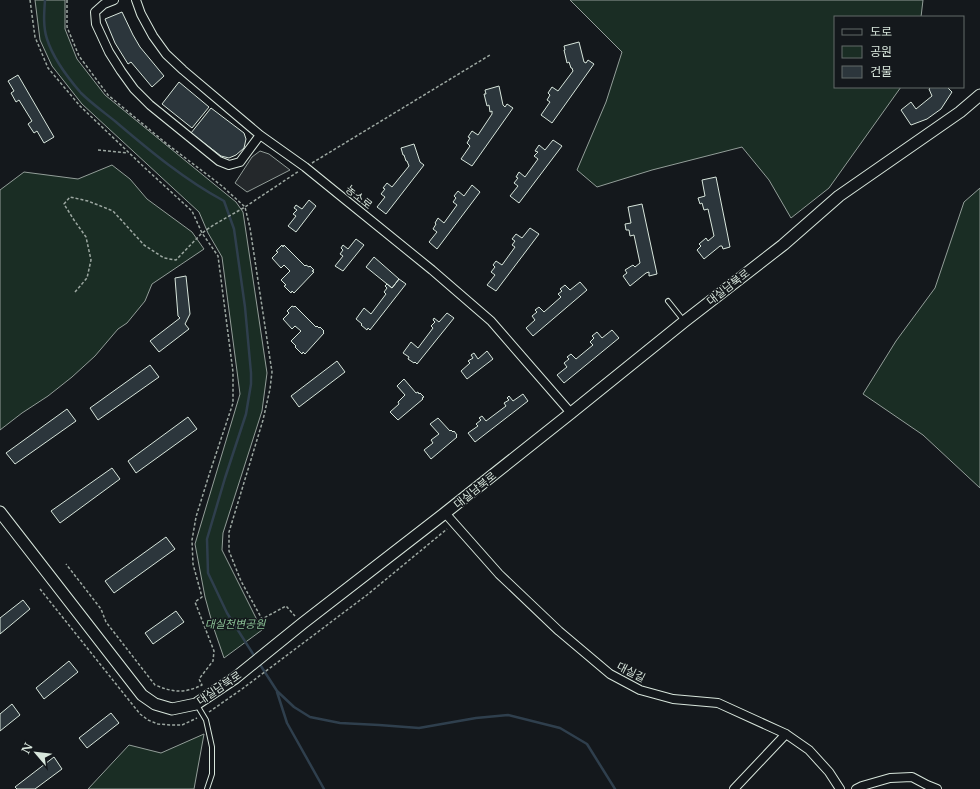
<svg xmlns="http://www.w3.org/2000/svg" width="980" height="789" font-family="'Libre Baskerville','Noto Sans KR',serif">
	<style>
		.green { fill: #1a2d24; stroke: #939e99 }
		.parking { fill: #24282b; stroke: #939e99 }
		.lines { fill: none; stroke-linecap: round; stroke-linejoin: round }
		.stream { stroke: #2f3f4d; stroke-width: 2.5 }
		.building { fill: #2c363c; stroke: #d8e6dc }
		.lane-casing { stroke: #d8e6dc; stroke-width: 6 }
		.street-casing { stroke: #d8e6dc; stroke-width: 10 }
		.secondary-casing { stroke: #d8e6dc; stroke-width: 13 }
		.path { stroke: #9da8a2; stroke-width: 1.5; stroke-dasharray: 3 2; stroke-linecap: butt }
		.lane { stroke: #14181c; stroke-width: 4 }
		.street { stroke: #14181c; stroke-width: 8 }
		.secondary { stroke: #14181c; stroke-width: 11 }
		.labels { text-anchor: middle; stroke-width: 3; stroke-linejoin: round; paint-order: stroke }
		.street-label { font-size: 11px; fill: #d8e6dc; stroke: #14181c }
		.park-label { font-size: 11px; font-style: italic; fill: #8ac095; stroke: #14181c }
	</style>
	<rect width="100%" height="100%" fill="#14181c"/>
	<path class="green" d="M35,0h30v29l12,30 28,36 131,107 7,10 24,161 -5,38 -39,122 -1,17 40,80 -38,28 -11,-32 -8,-29 -10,-53 45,-150 -18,-137 -14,-24 -9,-21 -117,-108 -30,-38 -12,-26z
		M570,0h353l-2,17h-86v70h66l-72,101 -38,30 -22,-38 -27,-33 -90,23 -55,17 -20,-17 29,-68 16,-50z
		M112,165l18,14 17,20 45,33 12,17 -52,35 -7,17 -18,22 -9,6 -23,27 -23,21 -24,19 -26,17 -22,17v-240l24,-18 54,7z
		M980,188v300l-57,-53 -60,-41 33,-53 39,-53 29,-86z
		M204,734l-10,55h-106l41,-44 32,8z"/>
	<path class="parking" d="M260,151l9,3 21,16 -43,22 -12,-9 17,-26z"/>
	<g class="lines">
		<path class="stream" d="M45,0c-1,13 -2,27 2,39 6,19 21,39 34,54 10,10 24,20 35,29 34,29 69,58 108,79l10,28 11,78 6,66v11l-5,30 -21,64 -18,61 1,34 19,40 28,44
			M259,663l18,28 17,16 16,10 30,6 39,2 40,3 57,-10 32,-3 52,13 27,16 28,45
			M277,692l10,31 37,66"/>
	</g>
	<path class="building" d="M122,12l11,23 7,12 24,29 -12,11 -21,-25 -3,2 -13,-21 -10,-24z
		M579,42l5,20 2,1 2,-3 6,4 -42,59 -11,-8 9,-13 -3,-2 3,-5 -2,-2 4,-6 6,4 15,-20 -1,-3h-1l-2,-6 -2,1 -3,-13h1l-1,-4z
		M18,75l36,62 -10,6 -7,-12 -3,2 -6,-9 4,-3 -13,-21 -3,2 -5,-9 3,-2 -6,-10z
		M179,82l30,25 -17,21 -30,-24z
		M499,86l4,19 2,2 2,-3 6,4 -41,58 -11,-7 9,-13 -3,-3 3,-5 -2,-1 4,-6 6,4 14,-21v-3l-2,1 -1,-7 -2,1 -3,-12h2l-1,-4z
		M931,87h16l5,5 -11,17 -14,10 -16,6 -10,-15 10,-8 5,7 16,-13 -3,-7z
		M211,108l33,25 2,6 -2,9 -8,7 -7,3 -8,-2 -30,-23z
		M553,140l9,6 -43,57 -9,-7 8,-10 -4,-3 4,-5 -2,-1 3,-5 6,5 13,-18 -4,-3 4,-4 -3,-1 4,-6 6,5z
		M414,144l6,18 4,3 -38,49 -9,-7 8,-10 -4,-3 4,-5 -2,-1 4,-5 5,4 17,-21 -2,-5h-1l-2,-6h-1l-2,-7z
		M716,177l14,70 -7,2 -1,-3h-2l-16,13 -7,-9 4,-4 -2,-2 7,-6 2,3 6,-5 -6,-27 -4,1 -2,-7 -2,1 -2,-6 7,-2 -3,-16z
		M472,185l8,7 -43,57 -8,-7 8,-10 -4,-3 3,-5 -1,-1 3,-5 6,5 13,-18 -4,-3 3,-4 -2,-2 4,-5 6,5z
		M309,200l7,6 -20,26 -8,-6 8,-10 -3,-2 4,-4 -3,-2 2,-3 6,4z
		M642,204l15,70 -8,2v-4l-3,1 -16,13 -7,-10 4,-3 -2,-3 8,-5 2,2 5,-4 -6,-28 -4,1 -1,-6h-3l-1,-6 6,-1 -3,-16z
		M530,228l9,6 -43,57 -9,-6 8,-10 -4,-3 4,-5 -2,-2 3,-4 6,4 13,-18 -3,-2 3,-4 -3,-2 4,-5 6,4z
		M356,239l8,6 -21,26 -8,-5 8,-10 -3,-2 3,-4 -2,-2 2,-3 5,4z
		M282,245l1,2 1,-2 21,21 1,-1 3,2 1,-1 4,4 -2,1 2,1 -20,21 -2,-2 -1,2 -7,-7 2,-1 -5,-5 9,-9 -6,-6 -3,3 -9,-10 6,-6 -2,-1z
		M374,257l25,22 -7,9 -26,-21z
		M186,276l4,38 -5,10 4,5 -30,23 -9,-11 30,-23 -2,-2 -3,-38z
		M399,279l7,5 -36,46 -2,-2 -1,2 -6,-5 1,-1 -6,-5 8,-11 7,6 15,-20 -2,-2 3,-4 -2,-2 2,-2 5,4z
		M580,282l7,8 -54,46 -7,-8 9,-8 -3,-4 5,-4 -2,-2 4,-3 5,5 17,-15 -3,-3 4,-3 -2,-2 5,-4 5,5z
		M292,306l2,1 1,-1 21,21 1,-1 2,2 1,-1 4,4 -1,1 1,1 -19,21 -2,-2 -1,2 -7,-7 1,-1 -5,-5 10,-10 -6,-5 -3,3 -9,-10 6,-6 -2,-2z
		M447,313l7,5 -37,46 -2,-2 -1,1 -6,-4 1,-2 -6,-4 8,-11 7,6 15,-20 -2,-2 4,-4 -2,-2 1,-2 5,4z
		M612,330l7,8 -55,45 -7,-8 10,-8 -3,-4 5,-4 -2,-2 4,-3 5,5 17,-14 -3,-3 4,-4 -2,-2 5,-4 5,6z
		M487,351l6,8 -26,20 -6,-8 9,-8 -2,-2 5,-3 -2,-3 3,-2 4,6z
		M337,361l8,11 -46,35 -8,-11z
		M150,365l9,12 -61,43 -8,-12z
		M404,379l12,14 2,-1 1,2 1,-1 4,4 -2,1 1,1 -25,21 -8,-8 9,-8 -1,-2 7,-7 -8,-9z
		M523,394l5,7 -53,41 -7,-9 10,-7 -2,-2 5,-4 -2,-2 3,-2 4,5 20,-15 -2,-3 5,-3 -2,-2 2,-2 4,5z
		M67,409l9,12 -61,43 -9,-11z
		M188,417l9,12 -61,44 -8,-12z
		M438,418l12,13 1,-1 2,2 1,-1 3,4 -1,1 1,1 -26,22 -7,-9 9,-7 -2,-3 8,-6 -9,-10z
		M112,468l8,11 -60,44 -9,-12z
		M166,537l9,12 -61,44 -9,-12z
		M23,600l7,9 -30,25v-16z
		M176,611l8,11 -31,22 -8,-11z
		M69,661l9,11 -34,27 -8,-11z
		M12,704l8,11 -20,16v-17z
		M111,713l8,10 -32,25 -8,-10z
		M54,757l8,12 -27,20h-18l-2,-2z"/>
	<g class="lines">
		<defs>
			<path id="lane" d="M668,301l16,20
				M197,705l9,15 6,27v27l-5,15"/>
			<path id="street" d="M114,0l-10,4 -9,8 1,12 13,28 12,19 13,18 16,16 69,56 10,4 11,-3 20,-27
				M136,0l5,14 12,22 13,18 17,16 77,65 45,32 127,103 59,51 80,92
				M445,513l54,61 60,57 51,43 30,16 33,9 45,4 68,31 23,16 20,22 11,17
				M734,789l52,-55
				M856,789l6,-3 28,-8 22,-1 15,8 10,4"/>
			<path id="secondary" d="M0,512l142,183 13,9 17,5 24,-5 39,-26 68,-55 142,-110 126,-100 114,-92 98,-76 56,-49 121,-84 20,-17"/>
		</defs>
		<use href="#lane" class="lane-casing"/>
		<use href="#street" class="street-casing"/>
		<use href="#secondary" class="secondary-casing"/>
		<path class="path" d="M30,0l5,37 13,31 32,38 65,62 47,43 10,22 16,23 15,116v31l-24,72 -13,42 -4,23 1,24 9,33 -7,5 19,49 -1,10 -14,18 3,6c-18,9 -30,7 -47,0l-49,-63 -5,-13 -35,-45
			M67,0v27l12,29 29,39 59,49 55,42 23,21 5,21 22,144 -2,17 -7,31 -34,112v19l12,30 21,38 24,-13 9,10
			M98,150l30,3
			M312,163l178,-108
			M75,292l12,-14 4,-18 -5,-23 -12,-17 -10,-16 6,-7 18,4 25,10 31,34 20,13 12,2 26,-27 10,-7 33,-19 54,-36
			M40,589l100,125 8,6 10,4 12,1h12l15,-7
			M209,712l33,-23 125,-94 80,-66"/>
		<use href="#lane" class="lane"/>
		<use href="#street" class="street"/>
		<use href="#secondary" class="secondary"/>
	</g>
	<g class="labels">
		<g class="street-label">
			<text transform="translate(359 197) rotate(39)" y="4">농소로</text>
			<text transform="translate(728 287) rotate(-38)" y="4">대실남북로</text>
			<text transform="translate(475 490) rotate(-39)" y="4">대실남북로</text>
			<text transform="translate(631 672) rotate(27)" y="4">대실길</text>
			<text transform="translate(219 688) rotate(-34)" y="4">대실남북로</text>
		</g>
		<g class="park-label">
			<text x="235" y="628">대실천변공원</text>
		</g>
	</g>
	<rect x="834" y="16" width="130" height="72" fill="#14181c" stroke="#626a69"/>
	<rect x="842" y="29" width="20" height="6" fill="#14181c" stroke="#626a69"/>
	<text x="870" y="36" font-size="12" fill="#d8e6dc">도로</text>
	<rect x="842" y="46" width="20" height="12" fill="#1a2d24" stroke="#626a69"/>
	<text x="870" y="56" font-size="12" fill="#d8e6dc">공원</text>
	<rect x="842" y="66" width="20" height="12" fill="#2c363c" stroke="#626a69"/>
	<text x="870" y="76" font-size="12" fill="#d8e6dc">건물</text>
	<g transform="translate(36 753) rotate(298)" stroke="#14181c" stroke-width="3" paint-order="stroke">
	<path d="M0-3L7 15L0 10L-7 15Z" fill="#d8e6dc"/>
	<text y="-6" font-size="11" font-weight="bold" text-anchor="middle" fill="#d8e6dc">N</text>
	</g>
</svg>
